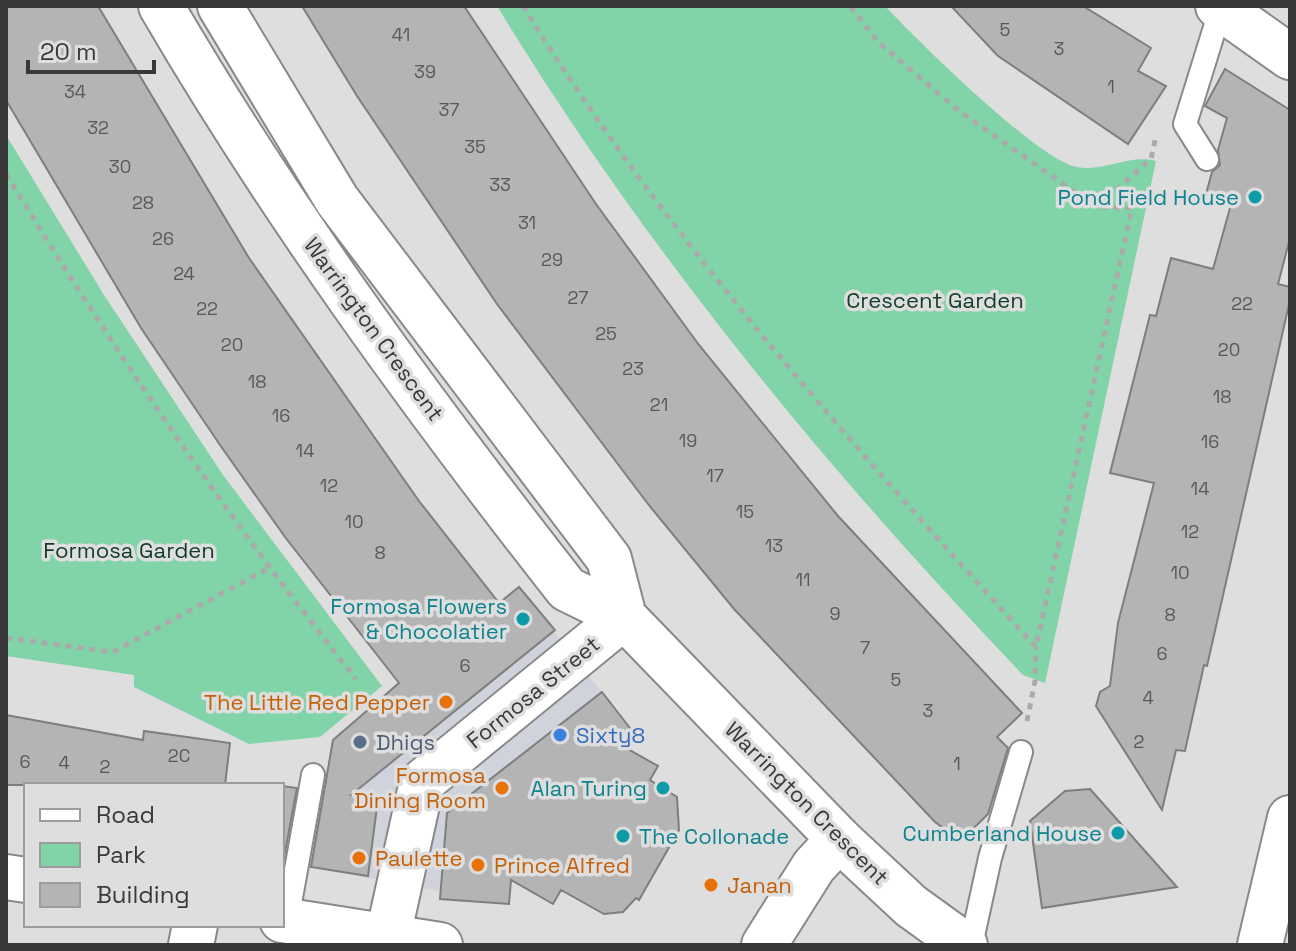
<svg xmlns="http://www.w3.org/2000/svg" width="1296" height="951" font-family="'Space Grotesk',sans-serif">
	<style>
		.built { fill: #d0d3db }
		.green { fill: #81d3a8 }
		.building { fill: #b5b4b5; stroke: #7f7e7f; stroke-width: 2 }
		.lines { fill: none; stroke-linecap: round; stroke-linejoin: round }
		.lane-casing { stroke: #89898a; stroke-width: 26 }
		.street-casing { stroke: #89898a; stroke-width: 48 }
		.secondary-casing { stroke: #89898a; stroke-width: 48 }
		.path { stroke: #aaaaab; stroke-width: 5; stroke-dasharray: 6 6; stroke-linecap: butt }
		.lane { stroke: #fff; stroke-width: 22 }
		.street { stroke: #fff; stroke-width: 44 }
		.secondary { stroke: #fff; stroke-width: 44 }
		.culture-dot { fill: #0f9aa8; stroke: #dededf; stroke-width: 3 }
		.food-dot { fill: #e8710a; stroke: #dededf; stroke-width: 3 }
		.shop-dot { fill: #3f7fe0; stroke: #dededf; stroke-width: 3 }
		.service-dot { fill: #5c6f8a; stroke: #dededf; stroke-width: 3 }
		.labels { text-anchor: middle; stroke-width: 7; stroke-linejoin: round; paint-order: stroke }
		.number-label { font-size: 18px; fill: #585859 }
		.culture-label { font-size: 22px; fill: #0d838f; stroke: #dededf; text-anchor: end }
		.park-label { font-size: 22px; fill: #113d28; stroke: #dededf }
		.street-label { font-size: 22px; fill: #39393a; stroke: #dededf }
		.food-label { font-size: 22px; fill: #c56008; stroke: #dededf; text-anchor: start }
		.shop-label { font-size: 22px; fill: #366cbe; stroke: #dededf; text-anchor: start }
		.service-label { font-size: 22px; fill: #4e5e75; stroke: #dededf; text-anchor: start }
	</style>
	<rect width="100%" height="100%" fill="#dededf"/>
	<path class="built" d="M519,587l114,145 -118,100 -6,72 -199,-37 23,-126z"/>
	<path class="green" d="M497,6h388c32,34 153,154 192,161 28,5 53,-13 79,-6l-111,522 -22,-8c-197,-206 -377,-425 -526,-669z
		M6,135l98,160 119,180 159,211 -62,51 -71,7 -115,-57v-12l-128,-19z"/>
	<path class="building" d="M6,6h92l151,252 170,243 80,102 20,-16 36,43 -204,165 27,4 -10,77 -57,-9 22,-127 66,-57 -114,-146 -65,-92 -79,-117 -135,-228z
		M302,6h162l132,198 103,141 139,171 184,197 -25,24 11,11 -20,66 -27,27 -26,-19 -201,-213 -86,-105 -151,-200 -140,-208z
		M951,6h132l68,42 -13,23 28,15 -38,58 -130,-88z
		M1225,69l65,41v128l-12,46 12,3v13l-83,366 -3,-1 -19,86 -9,-1 -14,60 -66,-104 4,-14 10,-6 8,-63 36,-140 -44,-10 40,-158 6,1 15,-58 42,11 19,-68 -26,-7 6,-22 8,-7 -2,-15 9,-32 -22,-12z
		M602,692l31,40 -14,12 39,22 -8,14 27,17 2,33 -40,70 -3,-2 -13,14 -19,2 -43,-24 -8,14 -42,-24 -2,24 -69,-5 7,-86z
		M6,715l137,25 1,-9 86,12 -5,42h-219z
		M282,786l15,2 -14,75h-1z
		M1090,789l87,98 -135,21 -12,-87 35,-30z"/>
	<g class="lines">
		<defs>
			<path id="lane" d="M1207,159l-22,-35 36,-116
				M287,920l26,-145
				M971,945l19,-87 31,-106"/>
			<path id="street" d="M1218,6l72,51
				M6,877l20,3
				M282,920l158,25
				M191,945l4,-20
				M386,945l36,-163 202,-165
				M764,945l50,-79 25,-27"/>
			<path id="secondary" d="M161,6c119,204 260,397 406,583l57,28 215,222 72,67 54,39
				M220,6l117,194 272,359 15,58
				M1260,945l30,-127"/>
		</defs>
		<use href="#lane" class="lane-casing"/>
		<use href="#street" class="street-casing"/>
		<use href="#secondary" class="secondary-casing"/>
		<path class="path" d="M523,6c144,233 328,438 513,641l96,-439 -36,-1 -137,-96 -80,-68 -29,-37
			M6,174c107,175 222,345 350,505
			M1098,206l53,-47 4,-19
			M6,638l107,14 154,-83
			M1027,721l8,-40 1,-34"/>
		<use href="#lane" class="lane"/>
		<use href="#street" class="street"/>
		<use href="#secondary" class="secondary"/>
	</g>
	<g class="culture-dot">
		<circle cx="1255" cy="197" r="8"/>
		<circle cx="523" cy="619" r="8"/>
		<circle cx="663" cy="788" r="8"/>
		<circle cx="1118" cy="833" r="8"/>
		<circle cx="623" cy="836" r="8"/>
	</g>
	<g class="food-dot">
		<circle cx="446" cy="702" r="8"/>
		<circle cx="502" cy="788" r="8"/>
		<circle cx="359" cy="858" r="8"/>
		<circle cx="478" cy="865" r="8"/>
		<circle cx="711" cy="885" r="8"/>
	</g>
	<circle class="shop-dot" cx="560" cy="735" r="8"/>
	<circle class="service-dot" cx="360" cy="742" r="8"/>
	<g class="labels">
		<g class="number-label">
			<text x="1005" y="36">5</text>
			<text x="401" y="41">41</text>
			<text x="1059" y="55">3</text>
			<text x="425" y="78">39</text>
			<text x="1111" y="93">1</text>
			<text x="75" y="98">34</text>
			<text x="449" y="116">37</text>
			<text x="98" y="134">32</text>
			<text x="475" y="153">35</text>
			<text x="120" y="173">30</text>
			<text x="500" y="191">33</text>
			<text x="143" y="209">28</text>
			<text x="527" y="229">31</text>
			<text x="163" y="245">26</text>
			<text x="552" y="266">29</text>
			<text x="184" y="280">24</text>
			<text x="578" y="304">27</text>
			<text x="1242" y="310">22</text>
			<text x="207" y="315">22</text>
			<text x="606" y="340">25</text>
			<text x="232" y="351">20</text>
			<text x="1229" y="356">20</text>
			<text x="633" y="375">23</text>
			<text x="257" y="388">18</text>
			<text x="1222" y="403">18</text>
			<text x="659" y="411">21</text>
			<text x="281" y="422">16</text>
			<text x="688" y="447">19</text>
			<text x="1210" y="448">16</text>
			<text x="305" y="457">14</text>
			<text x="715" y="482">17</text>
			<text x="329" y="492">12</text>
			<text x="1200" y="495">14</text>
			<text x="745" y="518">15</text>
			<text x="354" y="528">10</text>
			<text x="1190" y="538">12</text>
			<text x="774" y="552">13</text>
			<text x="380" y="559">8</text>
			<text x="1180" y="579">10</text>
			<text x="803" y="586">11</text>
			<text x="835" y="620">9</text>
			<text x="1170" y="621">8</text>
			<text x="865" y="654">7</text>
			<text x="1162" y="660">6</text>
			<text x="465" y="672">6</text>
			<text x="896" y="686">5</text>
			<text x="1148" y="704">4</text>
			<text x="928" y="717">3</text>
			<text x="1139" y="748">2</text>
			<text x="179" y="762">2C</text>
			<text x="25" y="768">6</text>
			<text x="64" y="769">4</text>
			<text x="957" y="770">1</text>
			<text x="105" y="773">2</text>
		</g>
		<g class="culture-label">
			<text x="1239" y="205">Pond Field House</text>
			<text x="507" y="614">Formosa Flowers<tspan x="507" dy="25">&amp; Chocolatier</tspan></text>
			<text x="647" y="796">Alan Turing</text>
			<text x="1102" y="841">Cumberland House</text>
			<text x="639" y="844" text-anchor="start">The Collonade</text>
		</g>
		<g class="park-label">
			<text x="935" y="308">Crescent Garden</text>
			<text x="129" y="558">Formosa Garden</text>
		</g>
		<g class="street-label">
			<text transform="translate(374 329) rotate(54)" y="8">Warrington Crescent</text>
			<text transform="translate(533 692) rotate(-39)" y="8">Formosa Street</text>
			<text transform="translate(807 803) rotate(45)" y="8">Warrington Crescent</text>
		</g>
		<g class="food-label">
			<text x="430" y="710" text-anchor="end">The Little Red Pepper</text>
			<text x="486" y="783" text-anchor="end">Formosa<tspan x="486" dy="25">Dining Room</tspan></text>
			<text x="375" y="866">Paulette</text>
			<text x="494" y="873">Prince Alfred</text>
			<text x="727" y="893">Janan</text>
		</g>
		<g class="shop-label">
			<text x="576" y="743">Sixty8</text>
		</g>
		<g class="service-label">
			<text x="376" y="750">Dhigs</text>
		</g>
	</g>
	<rect width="1296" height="951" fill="none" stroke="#39393a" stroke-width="16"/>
	<rect x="24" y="783" width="260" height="144" fill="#dededf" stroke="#9c9c9d" stroke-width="2"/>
	<rect x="40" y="809" width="40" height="12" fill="#ffffff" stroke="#9c9c9d" stroke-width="2"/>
	<text x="96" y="823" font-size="24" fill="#39393a">Road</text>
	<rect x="40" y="843" width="40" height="24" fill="#81d3a8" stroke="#9c9c9d" stroke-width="2"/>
	<text x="96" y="863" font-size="24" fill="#39393a">Park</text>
	<rect x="40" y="883" width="40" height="24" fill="#b5b4b5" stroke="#9c9c9d" stroke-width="2"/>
	<text x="96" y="903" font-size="24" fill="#39393a">Building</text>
	<path d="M28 60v12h126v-12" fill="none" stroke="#39393a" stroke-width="4"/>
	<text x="40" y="60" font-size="24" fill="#39393a" stroke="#dededf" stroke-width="6" paint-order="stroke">20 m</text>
</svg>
